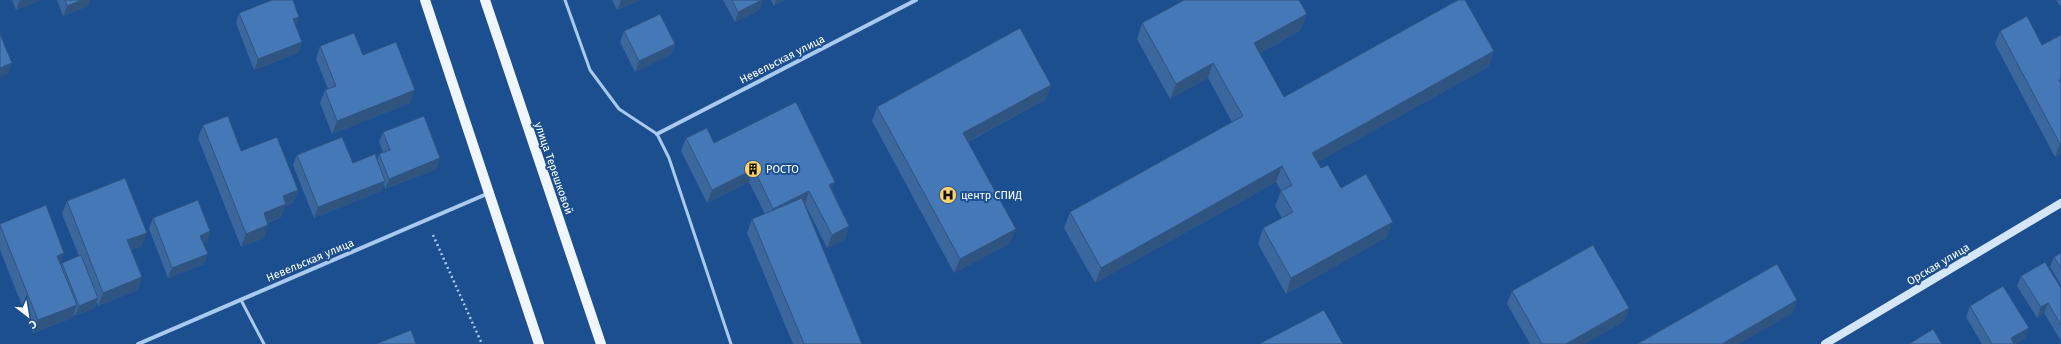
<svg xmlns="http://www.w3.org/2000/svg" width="2061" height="344" font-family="'Fira Sans',sans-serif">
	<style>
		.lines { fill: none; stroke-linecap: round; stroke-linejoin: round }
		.path { stroke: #a9c9ee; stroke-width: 2.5; stroke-dasharray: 2 3; stroke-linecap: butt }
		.service { stroke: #a9c9ee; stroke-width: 3 }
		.minor { stroke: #a9c9ee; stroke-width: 4 }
		.secondary { stroke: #d6e6fa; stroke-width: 8 }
		.primary { stroke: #f0f6ff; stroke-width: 10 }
		.wall { fill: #3a679d }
		.shaded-wall { fill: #305480 }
		.building { fill: #4478b7; stroke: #305480 }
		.labels { text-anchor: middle; stroke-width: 4; stroke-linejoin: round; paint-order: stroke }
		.street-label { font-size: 11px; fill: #fff; stroke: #1b4f8f }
		.poi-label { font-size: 11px; fill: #fff; stroke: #1b4f8f; text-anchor: start }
	</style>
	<rect width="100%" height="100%" fill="#1b4f8f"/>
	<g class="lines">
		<path class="path" d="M433,235l49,109"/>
		<path class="service" d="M565,0l25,70 29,39 38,25 12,24 62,186
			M241,300l23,44"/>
		<path class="minor" d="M657,134l259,-134
			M138,344l351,-151"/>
		<path class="secondary" d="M1825,344l236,-141"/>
		<path class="primary" d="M425,0l114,344
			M485,0l116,344"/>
	</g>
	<path class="wall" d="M12,0h29l-25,10z
		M57,0h33l-2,6 -25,10z
		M612,0h28l-23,10z
		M723,0h40l-4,10 -24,12z
		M771,0h14l-11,6z
		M2056,0h5v6h-1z
		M239,13l57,13 6,16 -4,11 -44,17 -18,-47z
		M1142,23l159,7 -41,23 24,44 210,-46 -6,16 -171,95 4,6 20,20 46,49 -101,57 -28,-50 5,-16 19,-10 -7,-12 6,-15 -5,-9 -181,101 -31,-55 6,-16 162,-90 -24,-44 -38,21 -33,-60z
		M624,31l51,13 -4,10 -36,18 -15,-30z
		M2000,31l42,14 19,-10v119l-6,3 -60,-113z
		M320,46l43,9 47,48 -78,31 -12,-31 5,-13 3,-1 -12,-30z
		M1051,85l-5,14 -78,43 42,101 -56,30 -82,-152 5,-14z
		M203,125l95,65 -5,13 -8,3 -4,11 -13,6v2l-4,13 -23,9 -43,-109z
		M383,132l54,37 -52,20 -1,-5 -3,7 -67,27 -21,-53 4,-10 56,8 24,-3 2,-6 4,-2 -4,-10z
		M686,138l28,5 118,47 17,36 -4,13 -18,9 -22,-44h-1l58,140h-69l-46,-111 5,-14 13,-5 -16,-32 -42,21 -26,-52z
		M67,201l75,45 -11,4 11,27 -5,13 -39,16 -1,-4 -3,6 -19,8 -1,-2 -2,4 -39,15 -33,-83v-26l61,40v1l1,-2 17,-7 -17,-42z
		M153,218l57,13 -3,11 -4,1 5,11 -4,10 -36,14 -19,-49z
		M2061,253v32l-11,-18 4,-10z
		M2021,276l40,12v53l-17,-28 -7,5 -20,-32z
		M1512,291l117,17 -5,13 -40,23h-54l-23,-40z
		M1970,306l55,32 -10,6h-33l-16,-27z"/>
	<path class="shaded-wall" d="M20,0h21l-25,10z
		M82,0h8l-2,6 -25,10 4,-10z
		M621,0h19l-23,10z
		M762,0h1l-4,10 -24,12 3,-10z
		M776,0h9l-11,6z
		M1307,14l-6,16 -52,29 5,-16z
		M299,17l-4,10 -2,-8z
		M302,42l-4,11 -44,17 4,-11z
		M675,44l-4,10 -36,18 4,-11z
		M1494,51l-6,16 -181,101 5,-15z
		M12,63l-4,11 -8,3v-9z
		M1213,63l-5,15 -38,21 6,-15z
		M1051,85l-5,14 -88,48 5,-14z
		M415,90l-5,13 -78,31 5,-13z
		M2061,143v11l-6,3 5,-13z
		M440,158l-3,11 -52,20 4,-10z
		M1282,166l-6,16 -181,101 6,-15z
		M754,169l-5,13 -42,21 5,-13z
		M385,181l-4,10 -67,27 4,-11z
		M835,182l-5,13 -1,-10z
		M298,190l-5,13 -8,3 -4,11 -22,9 5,-13 19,-17z
		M809,191l-4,13 -36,18 4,-13z
		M1393,222l-6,15 -101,57 5,-16z
		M268,225l-4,13 -23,9 5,-13z
		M849,226l-4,13 -18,9 5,-13z
		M1016,229l-6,14 -56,30 6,-14z
		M210,231l-3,11 -10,4 3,-10z
		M147,233l-5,13 -19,7 4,-13z
		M64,253l-4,13 -3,-10z
		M208,254l-4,10 -36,14 4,-10z
		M142,277l-5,13 -39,16 5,-13z
		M98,298l-4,10 -19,8 4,-10z
		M1797,300l-4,13 -54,31h-17z
		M2048,303l-4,10 -7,5 4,-11z
		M77,305l-5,13 -39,15 5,-13z
		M1629,308l-5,13 -40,23h-18z
		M2029,328l-4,10 -10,6h-6l2,-6z"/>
	<path class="building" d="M65,0h17l-15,6z
		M272,0h21l6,17 -6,2 9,23 -44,17 -19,-46z
		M732,0h30l-24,12z
		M1184,0h115l8,14 -53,29 30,54 174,-97h7l29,51 -182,102 9,15 7,-3 13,23 25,-14 27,48 -102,56 -28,-50 30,-16 -12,-21 11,-6 -10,-19 -181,102 -31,-56 173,-96 -30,-53 -37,21 -34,-61z
		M660,14l15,30 -36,17 -15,-30z
		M2027,16l15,29 19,-10v43l-2,2 2,4v59l-1,1 -60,-113z
		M1020,28l31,57 -88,48 53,96 -56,30 -83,-152z
		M354,33l9,22 33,-13 19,48 -78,31 -12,-31 11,-4 -16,-40z
		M0,34l12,29 -12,5z
		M796,102l39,80 -6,3 20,41 -17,9 -23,-44 -36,18 -19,-40 -42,21 -26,-52 21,-10 7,15z
		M228,116l13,35 36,-14 21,53 -15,6 3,8 -22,9 4,12 -22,9 -43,-109z
		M424,116l16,42 -51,21 -10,-25 11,-4 -7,-18z
		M342,137l11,26 22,-9 10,27 -67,26 -21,-52z
		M125,178l22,55 -20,7 15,37 -39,16 -36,-92z
		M802,198l60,146h-58l-52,-125z
		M198,200l12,31 -10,5 8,18 -36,14 -19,-50z
		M46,205l18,48 -7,3 20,49 -39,15 -38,-95v-1z
		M1593,245l36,63 -63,36h-24l-30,-53z
		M2061,253v15l-7,-11z
		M81,255l17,43 -19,8 -17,-43z
		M2045,262l16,26v37l-13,-22 -7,4 -20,-31z
		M1777,264l20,36 -75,44h-85z
		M2003,286l26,42 -18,10 3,6h-22l-22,-38z
		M1324,310l19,34h-84z
		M1933,329l9,15h-33z
		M411,330l5,14h-40z"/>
	<defs>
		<symbol id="building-disc" viewBox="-11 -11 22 22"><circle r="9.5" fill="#ffd166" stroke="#1b4f8f"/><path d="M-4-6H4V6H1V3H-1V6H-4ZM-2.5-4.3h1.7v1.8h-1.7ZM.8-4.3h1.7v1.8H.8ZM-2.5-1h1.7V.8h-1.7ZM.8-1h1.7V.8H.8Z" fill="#111"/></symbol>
		<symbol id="hospital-disc" viewBox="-11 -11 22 22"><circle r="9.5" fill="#ffd166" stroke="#1b4f8f"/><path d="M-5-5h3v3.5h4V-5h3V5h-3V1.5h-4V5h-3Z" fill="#111"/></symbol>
	</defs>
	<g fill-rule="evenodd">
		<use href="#building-disc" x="743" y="159" width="20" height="20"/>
		<use href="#hospital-disc" x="938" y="185" width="20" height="20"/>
	</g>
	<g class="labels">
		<g class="street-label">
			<text transform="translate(782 59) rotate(-27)" y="4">Невельская улица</text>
			<text transform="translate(554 168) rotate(71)" y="4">улица Терешковой</text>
			<text transform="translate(310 260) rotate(-23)" y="4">Невельская улица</text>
			<text transform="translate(1938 264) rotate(-31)" y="4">Орская улица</text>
		</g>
		<g class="poi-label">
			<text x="766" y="173">РОСТО</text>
			<text x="961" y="199">центр СПИД</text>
		</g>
	</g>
	<g transform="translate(28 316) rotate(149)" stroke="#1b4f8f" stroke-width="3" paint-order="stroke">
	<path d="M0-3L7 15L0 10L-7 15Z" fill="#ffffff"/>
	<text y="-6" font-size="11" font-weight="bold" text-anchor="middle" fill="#ffffff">С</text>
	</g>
</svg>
